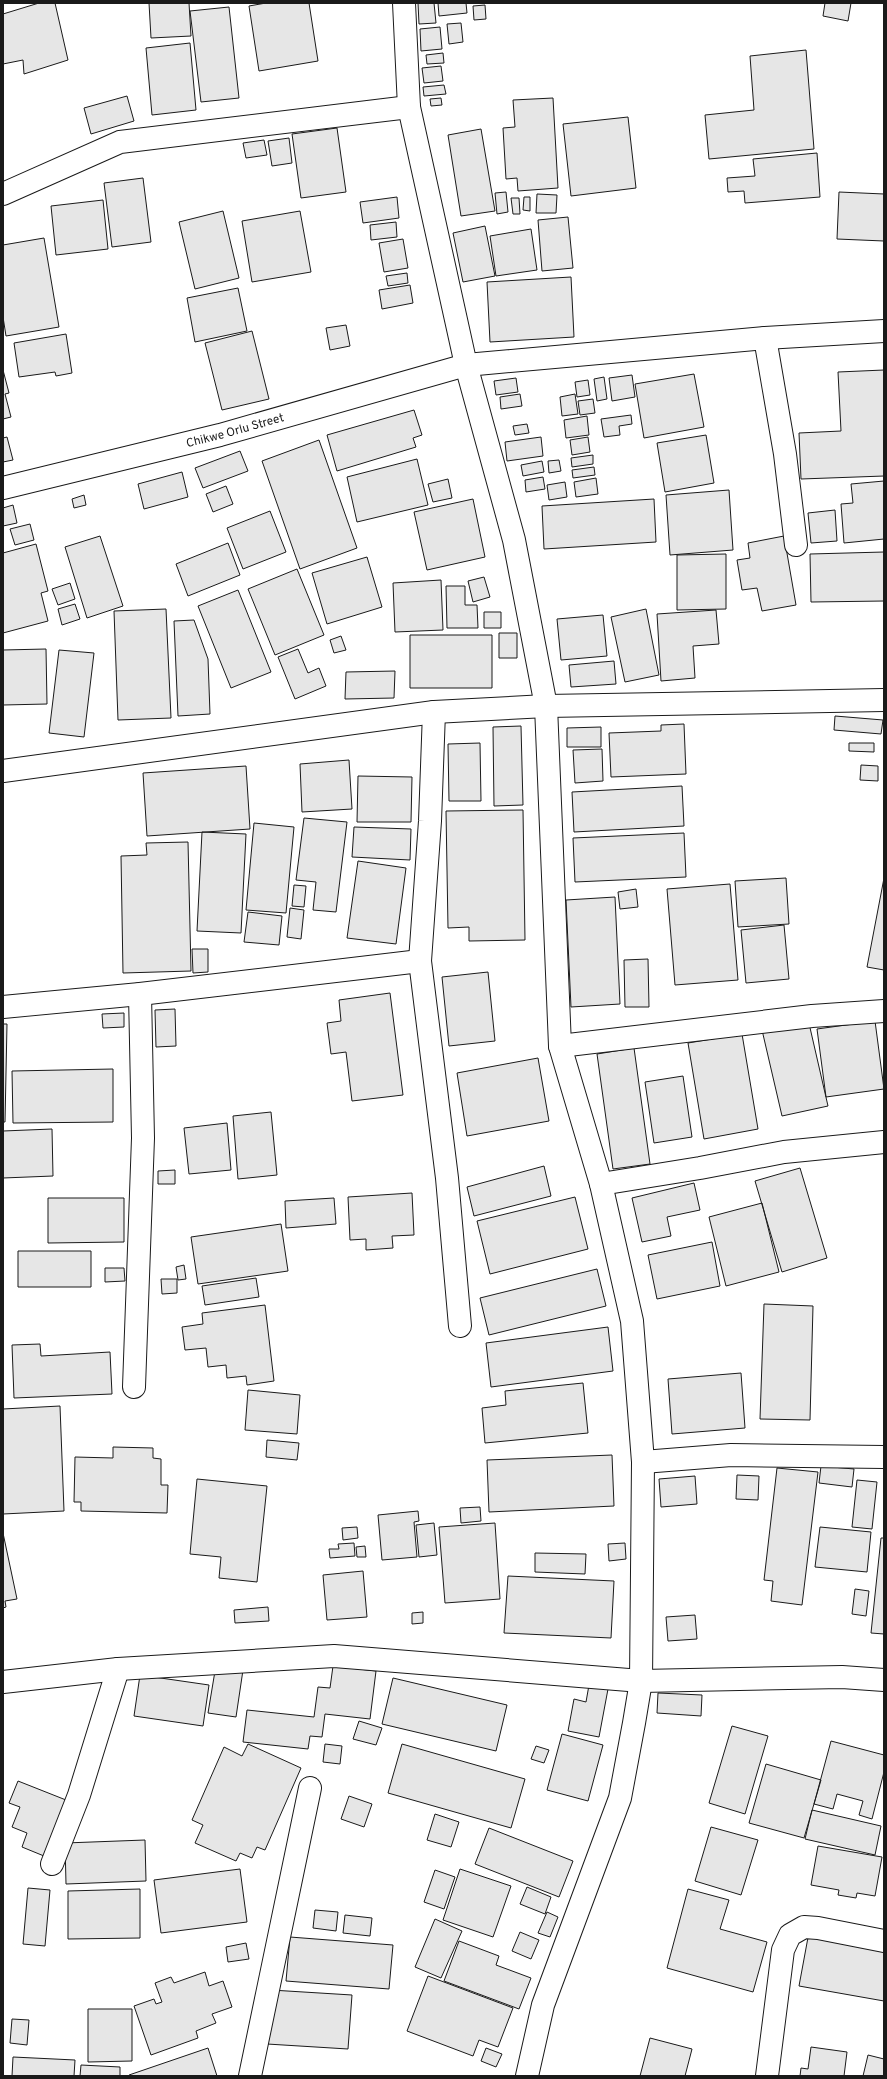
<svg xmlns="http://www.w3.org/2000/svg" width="887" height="2079" font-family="Overpass,sans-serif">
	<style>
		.building { fill: #e6e6e6; stroke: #1a1a1a }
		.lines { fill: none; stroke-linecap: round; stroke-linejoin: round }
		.street-casing { stroke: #1a1a1a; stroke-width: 24 }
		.street { stroke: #fff; stroke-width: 22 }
		.labels { text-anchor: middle; stroke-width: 3; stroke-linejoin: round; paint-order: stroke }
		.street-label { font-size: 12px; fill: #1a1a1a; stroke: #fff }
	</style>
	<rect width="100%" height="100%" fill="#fff"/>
	<path class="building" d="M39,3h16l13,57 -44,14 -1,-14 -20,4v-50z
		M149,3h40l2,33 -40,2z
		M266,3h43l9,58 -59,10 -10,-65z
		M418,3h16l2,20 -17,1z
		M438,3h28l1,10 -28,3z
		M825,3h26l-3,18 -25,-5z
		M485,5l1,14 -12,1 -1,-14z
		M229,7l10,91 -38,4 -11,-91z
		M461,23l2,19 -14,2 -2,-20z
		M440,27l2,22 -21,2 -1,-22z
		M190,43l6,67 -44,5 -6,-67z
		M806,50l8,99 -105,10 -4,-44 49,-5 -4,-54z
		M443,53l1,10 -17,1 -1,-9z
		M441,66l2,15 -19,2 -2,-15z
		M444,85l2,9 -22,2 -1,-9z
		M127,96l7,25 -43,13 -7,-26z
		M441,98l1,7 -11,1 -1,-7z
		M553,98l5,90 -40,3 -1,-13 -11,1 -3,-51 12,-1 -2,-27z
		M628,117l8,71 -65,8 -8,-72z
		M337,128l9,64 -45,6 -9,-64z
		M481,129l14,82 -34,5 -13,-81z
		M289,138l3,25 -20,3 -4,-25z
		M264,140l3,15 -21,3 -3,-15z
		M817,153l3,44 -75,6 -1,-12 -16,1 -1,-14 28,-2 -2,-17z
		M143,178l8,64 -39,5 -8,-64z
		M506,192l2,20 -11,2 -2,-21z
		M839,192l45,2v47l-47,-2z
		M537,194l20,1 -1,18h-20z
		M397,197l2,21 -36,5 -3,-21z
		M524,197h6v14l-7,-1z
		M511,198h8l1,16h-7z
		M103,200l5,49 -52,6 -5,-49z
		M223,211l16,67 -44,11 -16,-67z
		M300,211l11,61 -59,10 -10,-61z
		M568,217l5,51 -31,3 -4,-51z
		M396,222l1,15 -26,3 -1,-15z
		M485,226l10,50 -32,6 -10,-49z
		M531,229l6,41 -41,6 -6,-40z
		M44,238l15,89 -53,9 -3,-19v-72z
		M403,239l5,29 -24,4 -5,-29z
		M407,273l1,10 -20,3 -2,-10z
		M571,277l3,60 -84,5 -3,-60z
		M410,285l3,18 -31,6 -3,-19z
		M238,288l9,43 -52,11 -8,-44z
		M346,325l4,21 -20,4 -4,-22z
		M252,331l17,68 -47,11 -17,-67z
		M66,334l6,39 -16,3 -1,-4 -36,5 -5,-34z
		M3,370l6,23 -4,1 6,23 -8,2z
		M884,370v106l-83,3 -2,-46 42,-2 -3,-59z
		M694,374l10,53 -60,11 -9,-54z
		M632,375l3,22 -23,4 -3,-23z
		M604,377l3,22 -10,2 -3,-22z
		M516,378l2,14 -22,3 -2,-14z
		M588,380l2,15 -13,2 -2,-15z
		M520,394l2,12 -21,3 -1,-12z
		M575,394l3,20 -16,2 -2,-19z
		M593,399l2,14 -15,2 -2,-14z
		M414,410l8,25 -9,3 3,9 -79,24 -10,-36z
		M631,415l1,9 -13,2 1,9 -16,2 -3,-18z
		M587,416l2,19 -23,3 -2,-18z
		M527,424l2,9 -14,2 -2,-9z
		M706,435l8,48 -49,9 -8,-49z
		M7,437l6,23 -10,2v-24z
		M541,437l2,19 -36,5 -2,-19z
		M588,437l2,15 -18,3 -2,-15z
		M319,440l38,108 -57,21 -38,-108z
		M240,451l8,20 -45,17 -8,-20z
		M593,455v9l-21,3 -1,-9z
		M417,459l11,46 -71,17 -10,-45z
		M559,460l2,11 -12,2 -1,-12z
		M542,461l2,11 -21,4 -2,-11z
		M594,467l1,8 -22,3 -1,-8z
		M182,472l6,25 -44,12 -6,-25z
		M543,477l2,12 -19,3 -1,-12z
		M596,478l2,16 -22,3 -2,-15z
		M448,479l4,19 -19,4 -5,-18z
		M884,481v58l-40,4 -3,-39 12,-1 -2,-19z
		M565,482l2,15 -18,3 -2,-15z
		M226,486l7,18 -20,8 -7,-18z
		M729,490l4,60 -63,5 -4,-60z
		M84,495l2,10 -12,3 -2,-9z
		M473,499l12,58 -58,13 -13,-58z
		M654,499l2,43 -112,7 -2,-43z
		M13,505l4,18 -14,3v-18z
		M835,510l2,31 -26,2 -3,-30z
		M270,511l16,41 -43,17 -16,-41z
		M30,524l4,16 -19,5 -5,-16z
		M100,536l23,70 -36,12 -22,-71z
		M784,536l12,69 -34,6 -5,-23 -15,2 -5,-30 13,-2 -2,-15z
		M228,543l12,32 -52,21 -12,-32z
		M36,544l12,47 -7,2 7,28 -45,12v-80z
		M884,552v49l-73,1 -1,-48z
		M726,554v55l-49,1v-55z
		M367,557l15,50 -55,17 -15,-51z
		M297,569l27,66 -49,20 -27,-66z
		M484,577l6,20 -17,5 -5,-21z
		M441,580l2,50 -48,2 -2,-49z
		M70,583l5,16 -17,6 -6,-16z
		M446,586h19v19h12l1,23h-31z
		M238,590l33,82 -40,16 -33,-82z
		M75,604l5,15 -18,6 -4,-16z
		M166,609l5,109 -53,2 -4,-109z
		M646,609l13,66 -34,7 -14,-65z
		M716,610l3,34 -26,2 2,32 -34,3 -4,-67z
		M484,612h17v16h-17z
		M603,615l4,41 -46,4 -4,-41z
		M194,620l14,39 2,55 -32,2 -4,-95z
		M499,633h18v25h-18z
		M410,635h82v53h-82z
		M341,636l5,14 -12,3 -4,-13z
		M46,649l1,55 -44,1v-55z
		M298,649l10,24 11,-5 7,18 -31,13 -17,-42z
		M59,650l35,3 -10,84 -35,-4z
		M614,661l2,23 -45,3 -2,-22z
		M395,671l-1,27 -49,1 1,-27z
		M835,716l48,4 -2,14 -47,-4z
		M684,724l2,50 -75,3 -2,-44 52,-2v-6z
		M521,726l2,79 -29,1 -1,-79z
		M601,727v20h-34v-19z
		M480,743l1,58h-32l-1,-57z
		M849,743h25v9l-25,-1z
		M602,749l1,32 -28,2 -2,-33z
		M349,760l3,49 -50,3 -2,-48z
		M861,765l17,1v15l-18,-1z
		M246,766l4,63 -103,7 -4,-63z
		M358,776l54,1 -1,45h-54z
		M682,786l2,40 -110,6 -2,-40z
		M523,810l2,130 -56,1v-14l-21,1 -2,-117z
		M304,818l43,4 -11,90 -23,-2 3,-28 -20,-2z
		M254,823l40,4 -8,86 -40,-3z
		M354,827l57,2 -1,31 -58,-3z
		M202,832l44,2 -5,99 -44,-2z
		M684,833l2,44 -111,5 -2,-44z
		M188,842l3,129 -68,2 -2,-117 26,-1 -1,-12z
		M358,861l48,7 -10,76 -49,-6z
		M786,878l3,46 -51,3 -3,-46z
		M884,878v92l-17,-3z
		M730,884l8,96 -63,5 -8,-96z
		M294,885l12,1 -2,21 -12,-1z
		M636,889l2,18 -18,2 -2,-17z
		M615,897l5,107 -49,3 -5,-107z
		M290,908l14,2 -3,29 -14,-2z
		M248,912l34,4 -3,29 -35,-3z
		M784,925l5,54 -43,4 -5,-53z
		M192,949h16v23l-15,1z
		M648,959l1,48h-24l-1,-47z
		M488,972l7,69 -46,5 -7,-69z
		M390,993l13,102 -51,6 -6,-49 -15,2 -4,-31 14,-2 -2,-21z
		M175,1009l1,37 -20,1 -1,-37z
		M124,1013v14l-21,1 -1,-14z
		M808,1019l20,87 -46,10 -20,-86z
		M875,1021l9,68 -58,8 -9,-68z
		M3,1024h4l-2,98h-2z
		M742,1034l16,95 -54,10 -16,-96z
		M634,1048l16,116 -37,5 -16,-115z
		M538,1058l11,63 -82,15 -10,-63z
		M113,1069v53l-100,1 -1,-52z
		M683,1076l9,61 -38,6 -9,-61z
		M271,1112l6,63 -39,4 -5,-63z
		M227,1123l4,47 -42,4 -5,-46z
		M52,1129l1,47 -50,2v-47z
		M544,1166l7,30 -77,20 -7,-29z
		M800,1168l27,90 -45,14 -27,-91z
		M175,1170v14h-17v-13z
		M694,1183l6,27 -33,7 4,19 -29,6 -10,-44z
		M412,1193l2,42 -22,1 1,12 -27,2v-11l-16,1 -2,-43z
		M575,1197l13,52 -98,25 -13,-53z
		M48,1198h76v44l-76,1z
		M334,1198l2,26 -50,4 -1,-27z
		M762,1203l17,69 -53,14 -17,-69z
		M281,1224l7,47 -90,13 -7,-47z
		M712,1242l8,44 -63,13 -9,-44z
		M18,1251h73v36h-73z
		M184,1265l2,14 -8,1 -2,-13z
		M105,1268h19l1,13 -20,1z
		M597,1269l9,37 -117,29 -9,-37z
		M256,1278l3,19 -54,8 -3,-19z
		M161,1279h16v14l-15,1z
		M764,1304l49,2 -3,114 -50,-1z
		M265,1305l9,76 -27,4 -1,-9 -19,2 -1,-13 -18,2 -2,-19 -21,2 -3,-23 21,-3 -1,-11z
		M608,1327l5,44 -122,16 -5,-44z
		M40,1344l1,12 69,-4 2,42 -98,4 -2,-53z
		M741,1373l4,55 -73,6 -4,-55z
		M583,1383l5,50 -103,10 -3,-35 24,-3 -1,-14z
		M248,1390l52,5 -3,39 -52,-4z
		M60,1406l4,105 -61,3v-105z
		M267,1440l32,3 -2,17 -31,-3z
		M113,1447l40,1v10l8,1v26h7l-1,28 -86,-2v-9h-7l1,-45 38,1z
		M612,1455l2,51 -125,6 -2,-52z
		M821,1466l33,3 -2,18 -33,-4z
		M777,1468l41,4 -16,133 -31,-4 2,-20 -9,-1z
		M737,1475l22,1 -1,24 -22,-1z
		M695,1476l2,28 -36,3 -2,-28z
		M197,1479l70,7 -10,96 -38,-4 2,-21 -31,-3z
		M857,1480l20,2 -5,47 -20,-2z
		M480,1507l1,14 -20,2 -1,-15z
		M418,1511l1,10 -5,1 3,35 -35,3 -4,-45z
		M434,1523l3,32 -18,2 -3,-32z
		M495,1523l5,76 -55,4 -6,-76z
		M357,1527l1,11 -15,2 -1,-12z
		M820,1527l51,5 -4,40 -52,-5z
		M3,1533l14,66 -12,2 1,6 -3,1z
		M881,1538h3v96l-13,-1z
		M354,1543l1,13 -25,2 -1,-9h10l-1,-5z
		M625,1543l1,16 -17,2 -1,-17z
		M365,1546l1,11h-9l-1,-10z
		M535,1553l51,1 -1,20 -50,-2z
		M363,1571l4,46 -40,3 -4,-45z
		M508,1576l106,5 -3,57 -107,-5z
		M855,1589l14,2 -3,25 -14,-2z
		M268,1607l1,14 -34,2 -1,-13z
		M423,1612v11l-11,1v-11z
		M695,1615l2,24 -29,2 -2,-24z
		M216,1665l27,5 -7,47 -28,-4z
		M333,1666l43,5 -6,48 -45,-5 -3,23 -12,-1 -2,13 -65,-7 4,-32 67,7 4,-30 12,1z
		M140,1675l69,10 -6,41 -69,-10z
		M393,1678l114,27 -11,46 -114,-27z
		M589,1685l19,4 -9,48 -31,-6 6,-32 12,3z
		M658,1693l44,2 -1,21 -44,-3z
		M359,1721l23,7 -6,17 -23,-6z
		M732,1726l36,10 -23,78 -36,-11z
		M562,1734l41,11 -15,56 -41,-11z
		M831,1741l53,14v17l-12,47 -13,-4 4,-14 -26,-7 -4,15 -19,-5z
		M248,1744l53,24 -36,82 -8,-3 -5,11 -12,-5 -4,8 -41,-18 8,-18 -11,-5 32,-73 18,9z
		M325,1744l17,2 -2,18 -17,-2z
		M402,1744l123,35 -14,49 -123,-35z
		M536,1746l13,4 -5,13 -13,-4z
		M766,1764l55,16 -17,58 -55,-15z
		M18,1781l48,19 -22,56 -22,-9 5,-14 -15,-6 8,-20 -11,-4z
		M349,1796l23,8 -8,23 -23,-8z
		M812,1810l69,16 -6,29 -70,-16z
		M435,1814l24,8 -8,25 -24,-7z
		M711,1827l47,13 -17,55 -46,-14z
		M489,1828l84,33 -14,36 -84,-33z
		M145,1840l1,41 -80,3 -1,-41z
		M818,1846l64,11 -7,39 -18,-3 -1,5 -18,-3 1,-5 -28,-5z
		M240,1869l7,53 -86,11 -7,-53z
		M460,1869l51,17 -18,51 -50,-17z
		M435,1870l20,7 -11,32 -20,-7z
		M527,1887l24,10 -6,17 -25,-10z
		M28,1888l22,2 -5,56 -22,-2z
		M140,1889v49l-72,1v-48z
		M688,1889l41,11 -9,29 47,13 -14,50 -86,-24z
		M315,1910l23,2 -2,19 -23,-3z
		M547,1912l11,5 -8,20 -12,-4z
		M345,1915l27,3 -2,18 -27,-3z
		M435,1919l27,12 -21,47 -26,-11z
		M520,1932l19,8 -8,19 -19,-8z
		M809,1932l75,14v55l-85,-15z
		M290,1937l103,8 -4,44 -103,-8z
		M459,1941l40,15 -3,9 35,13 -12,31 -75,-28z
		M246,1943l3,16 -21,3 -2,-15z
		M205,1972l4,14 14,-5 9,26 -20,7 4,9 -20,8 2,7 -47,17 -17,-49 20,-7 2,5 6,-2 -7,-19 16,-6 3,6z
		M428,1976l85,32 -15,39 -19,-7 -6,16 -66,-25z
		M271,1990l81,5 -4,54 -81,-5z
		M88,2009h44v52l-44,1z
		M12,2019l17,1 -2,25 -17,-2z
		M650,2038l42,11 -7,27h-45z
		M811,2047l36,5 -3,24h-44l1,-8 7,1z
		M208,2048l9,28h-88v-1z
		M486,2048l16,6 -6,13 -15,-6z
		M868,2055l16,4v17h-21z
		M13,2057l62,3 -1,16h-62z
		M81,2065l39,2v9h-40z"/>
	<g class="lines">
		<defs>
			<g id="street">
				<path d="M404,3l5,104 57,258 48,175 32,166 14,340 41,138 31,137 11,141 -2,219 -7,42 -14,75 -77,207 -16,71"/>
				<path d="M3,194l117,-52 289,-35"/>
				<path d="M765,338l20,116 11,91"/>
				<path id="s1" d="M3,488l217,-53 246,-70 299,-27 119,-7"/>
				<path d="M434,712l-4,109 -10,140 27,217 13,148"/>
				<path d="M3,771l431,-59 112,-6 338,-6"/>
				<path d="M3,1007l137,-13 280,-33"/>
				<path d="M560,1046l252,-30 72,-5"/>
				<path d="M601,1184l99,-16 84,-16 100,-10"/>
				<path d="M134,1387l9,-249 -3,-144"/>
				<path d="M643,1462l88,-7 153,2"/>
				<path d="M3,1682l115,-13 216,-13 307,25 201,-4 42,3"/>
				<path d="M52,1864l27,-69 39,-126"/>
				<path d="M250,2076l60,-288"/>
				<path d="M767,2076l16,-126 7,-15 14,-8 14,1 66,13"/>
			</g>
		</defs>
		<use href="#street" class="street-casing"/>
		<use href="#street" class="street"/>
	</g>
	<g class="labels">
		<g class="street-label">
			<text dy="4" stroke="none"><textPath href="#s1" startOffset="239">Chikwe Orlu Street</textPath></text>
		</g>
	</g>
	<rect width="887" height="2079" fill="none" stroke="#1a1a1a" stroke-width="8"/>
</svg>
